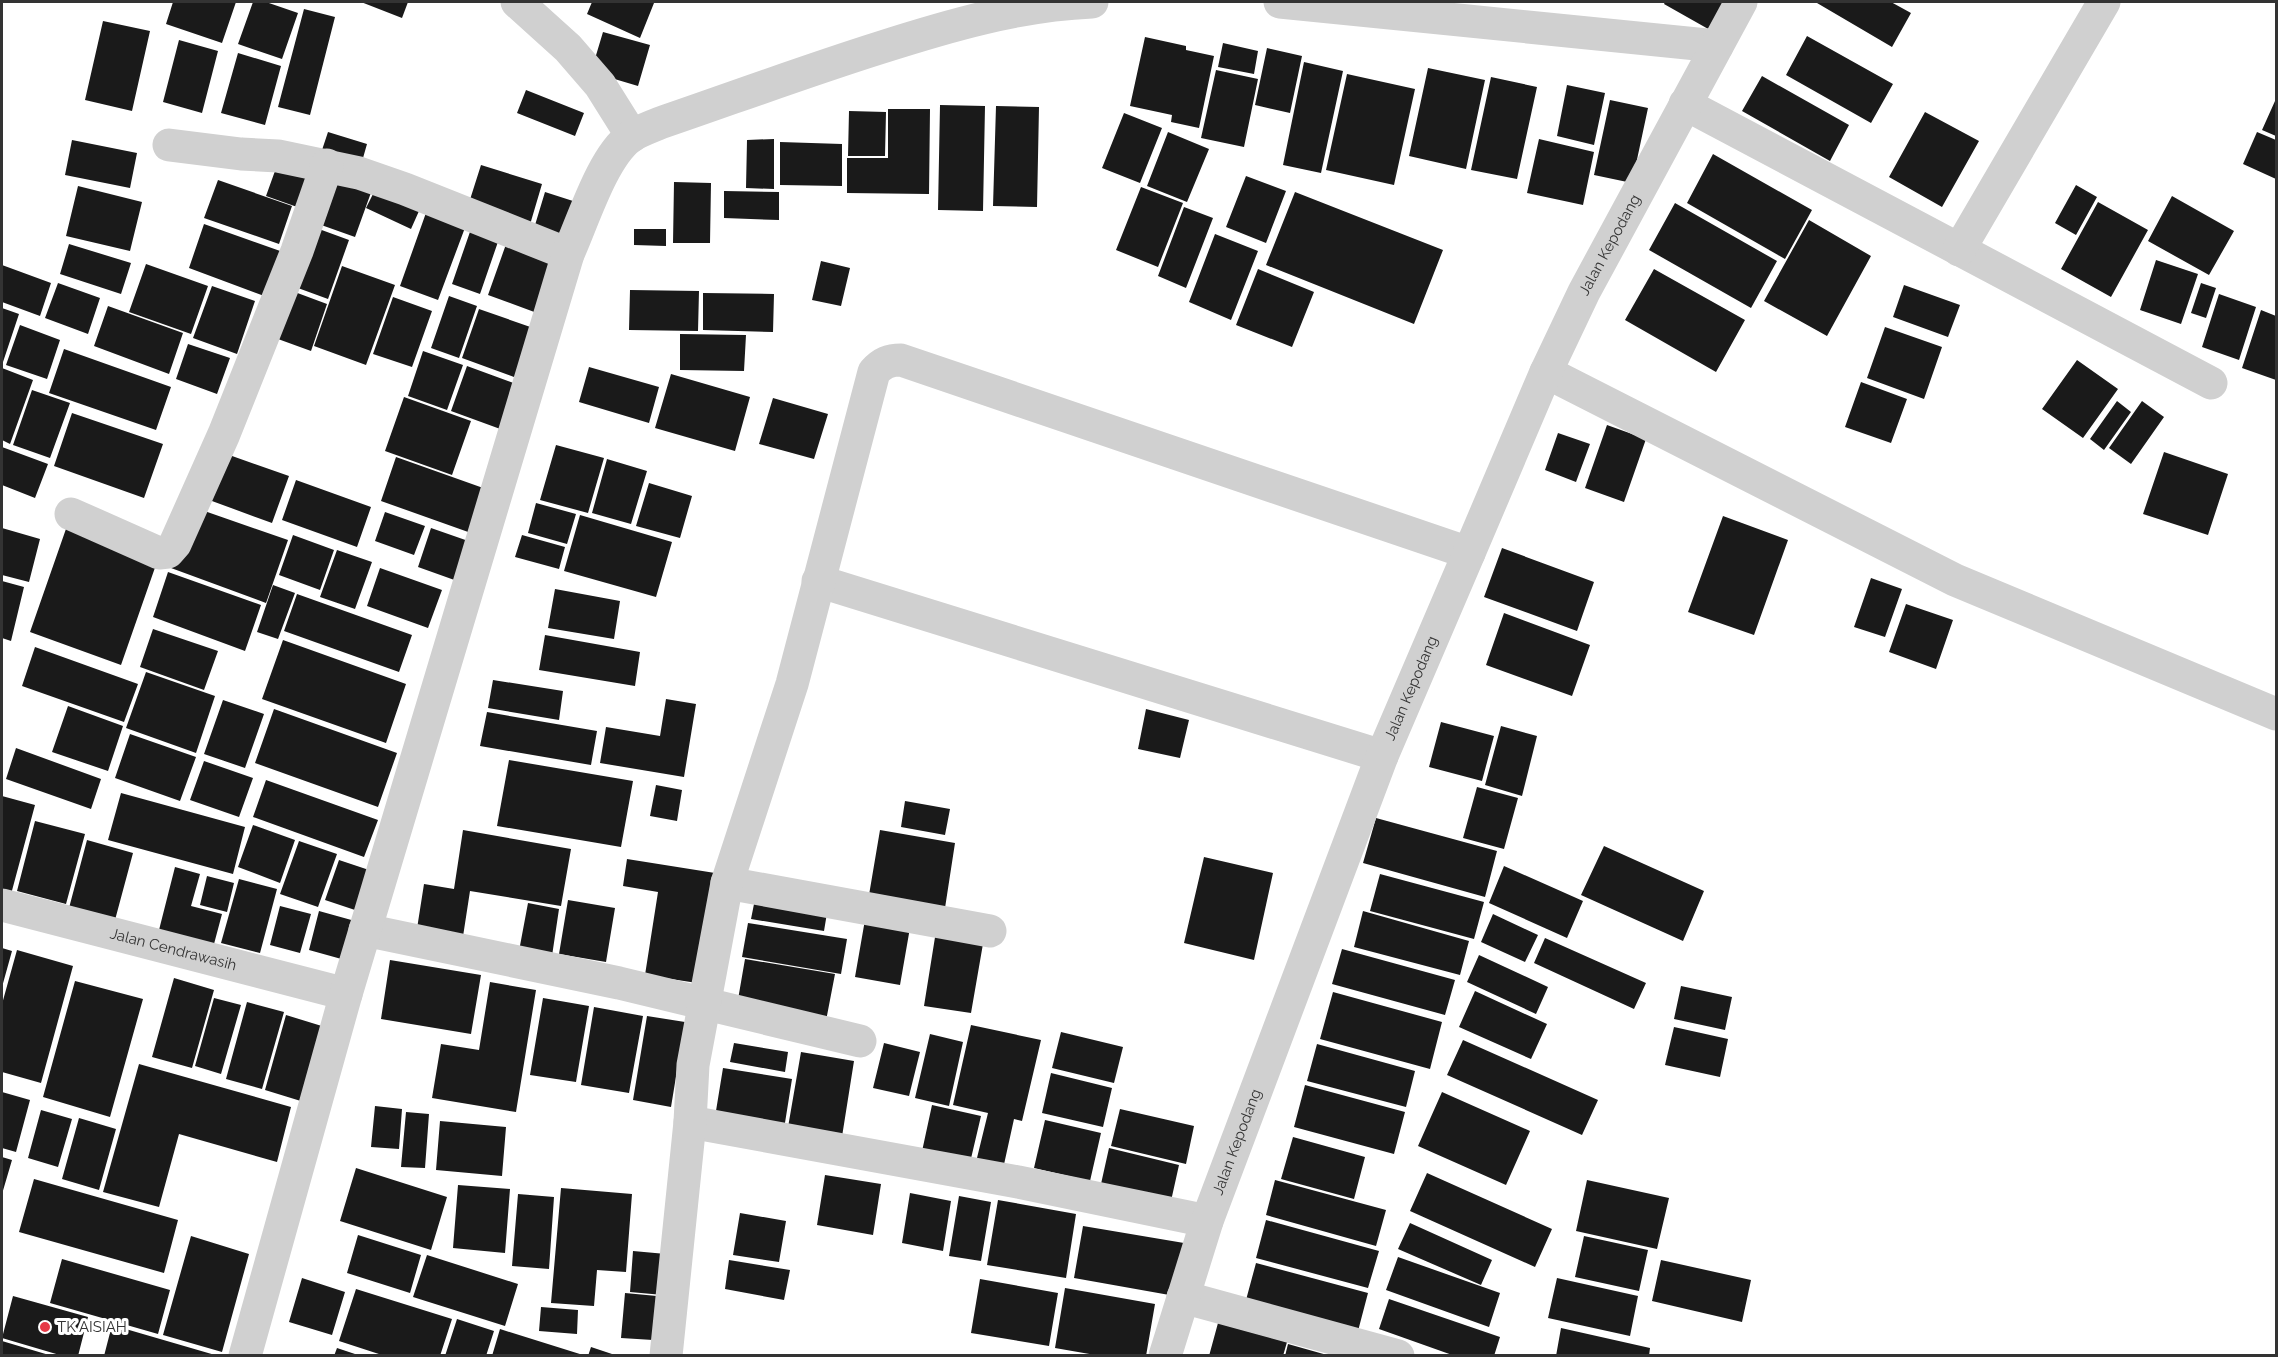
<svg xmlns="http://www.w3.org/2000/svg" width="2278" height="1357" font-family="Raleway,sans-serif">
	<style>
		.building { fill: #1a1a1a }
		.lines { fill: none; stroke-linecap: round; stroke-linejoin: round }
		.minor { stroke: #d0d0d0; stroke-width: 33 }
		.poi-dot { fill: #e63946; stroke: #fff; stroke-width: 2 }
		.labels { text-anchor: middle; stroke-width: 6; stroke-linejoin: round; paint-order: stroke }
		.street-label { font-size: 15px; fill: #333; stroke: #fff }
		.poi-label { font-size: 15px; fill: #333; stroke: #fff; text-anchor: start }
	</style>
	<rect width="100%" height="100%" fill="#fff"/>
	<path class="building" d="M173,2h63l-14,41 -56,-19z
		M253,2h13l32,11 -16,46 -44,-15z
		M361,2h47l-6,16z
		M592,2h58l4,1 -14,35 -53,-24z
		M1665,2h60l-15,28 -46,-26z
		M1818,2h73l20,11 -19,34 -75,-44z
		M304,9l31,8 -25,98 -32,-8z
		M103,21l47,10 -18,80 -47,-11z
		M603,32l47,13 -12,41 -47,-14z
		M1807,36l86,48 -22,39 -85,-48z
		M1145,37l41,9v4l28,6 -15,72 -28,-6 1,-7 -42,-9z
		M179,40l39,11 -16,62 -39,-11z
		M1223,43l35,8 -4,23 -36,-7z
		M1267,48l35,8 -12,57 -35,-8z
		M238,53l43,13 -16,59 -44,-12z
		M1304,62l39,9 -22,102 -38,-8z
		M1428,68l57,12 -19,89 -57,-13z
		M1216,70l42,9 -14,68 -43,-9z
		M1347,74l68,15 -21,96 -68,-15z
		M1762,76l87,49 -19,36 -88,-50z
		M1491,77l46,10 -20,92 -46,-9z
		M1567,85l38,8 -11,52 -37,-9z
		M526,90l58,23 -9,23 -58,-23z
		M1610,100l38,8 -16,75 -38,-8z
		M2275,101l1,1v34l-14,-6z
		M940,105l45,1 -2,105 -45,-1z
		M996,106l43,1 -2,100 -44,-1z
		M888,109h42l-1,85 -82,-1v-35h41z
		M849,111l37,1 -1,44h-37z
		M1925,112l54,29 -37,66 -53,-30z
		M1124,113l38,15 -22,55 -38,-15z
		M328,132l39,12 -6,21 -40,-12z
		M1168,132l41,17 -22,53 -40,-16z
		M2257,132l19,8v39l-33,-15z
		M774,139v50l-28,-1 1,-48z
		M1539,139l55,13 -11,53 -56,-12z
		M72,140l65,13 -7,35 -65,-13z
		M780,142l62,2v42l-62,-1z
		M1713,154l99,56 -27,49 -98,-56z
		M280,157l34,12 -14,39 -34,-12z
		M481,165l61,19 -13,44 -62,-19z
		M328,170l45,17 -18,50 -45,-16z
		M1246,176l40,15 -20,52 -40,-16z
		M218,180l74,26 -13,38 -75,-26z
		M379,182l44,20 -12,27 -45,-21z
		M674,182l37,1 -1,60h-37z
		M2076,185l21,12 -21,38 -21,-12z
		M78,186l64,16 -12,49 -64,-15z
		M1141,187l42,16 -25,64 -42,-17z
		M724,191l55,1v28l-55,-2z
		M545,192l28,9 -13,42 -28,-8z
		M1295,192l148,58 -29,74 -148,-59z
		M2172,196l62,35 -25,44 -61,-34z
		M2098,202l50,28 -37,67 -50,-28z
		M1675,203l102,58 -26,47 -102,-58z
		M1184,207l29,11 -27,70 -28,-12z
		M427,210l39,15 -28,75 -38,-14z
		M1809,220l62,36 -44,80 -63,-35z
		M204,224l79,28 -16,45 -78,-29z
		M308,225l41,15 -21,59 -41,-15z
		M472,226l28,10 -20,58 -28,-10z
		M634,229h32v17l-32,-1z
		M510,233l49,18 -22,62 -49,-18z
		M1215,234l43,17 -27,69 -42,-18z
		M69,244l62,19 -10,31 -61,-20z
		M2156,260l42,14 -17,50 -41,-14z
		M821,261l29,7 -9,38 -29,-6z
		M146,264l62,22 -17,48 -62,-22z
		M2,265l49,18 -11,33 -38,-14z
		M342,266l53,19 -29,80 -52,-19z
		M1258,269l56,23 -22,55 -56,-22z
		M1654,269l91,51 -29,52 -91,-52z
		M58,283l42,15 -12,36 -43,-16z
		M2201,283l15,5 -10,30 -15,-5z
		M1904,285l56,20 -12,32 -55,-20z
		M212,286l43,15 -18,53 -44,-16z
		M284,288l43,16 -16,47 -44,-16z
		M630,290l69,1 -1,40 -69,-1z
		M703,293l71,1 -1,38 -70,-2z
		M2219,294l37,13 -17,53 -37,-13z
		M449,296l28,10 -18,52 -28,-10z
		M393,297l39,14 -20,56 -39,-13z
		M108,306l75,27 -14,41 -75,-28z
		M2,308l17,6 -17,51z
		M479,309l60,21 -17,50 -60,-22z
		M2261,310l15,6v64l-34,-12z
		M20,325l40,15 -13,39 -41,-14z
		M1885,327l57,20 -18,52 -57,-21z
		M680,334l66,1 -2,36 -64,-1z
		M188,344l42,14 -13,36 -41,-15z
		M64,349l107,38 -15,43 -107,-37z
		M423,351l40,14 -16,45 -39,-14z
		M2077,360l41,29 -35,49 -41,-29z
		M467,366l52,19 -16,45 -52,-19z
		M589,367l70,20 -10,36 -70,-21z
		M2,368l31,12 -23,64 -8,-4z
		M671,374l79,23 -15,54 -80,-23z
		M1861,382l46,17 -16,44 -46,-16z
		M32,390l38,13 -20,55 -37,-13z
		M404,397l67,24 -19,54 -67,-24z
		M773,398l55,16 -14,45 -55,-15z
		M2117,401l14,11 -27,38 -14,-11z
		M2142,401l22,16 -33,47 -22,-16z
		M72,413l91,31 -19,54 -90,-32z
		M1607,425l39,14 -22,63 -39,-14z
		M1558,433l32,11 -14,38 -31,-12z
		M556,445l48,13 -16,55 -48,-13z
		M2,447l46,17 -13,34 -33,-13z
		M218,451l71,25 -17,47 -71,-26z
		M2164,452l64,22 -20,61 -65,-21z
		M396,457l90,32 -15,44 -90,-32z
		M607,459l40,12 -16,53 -39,-11z
		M296,480l75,27 -14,40 -75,-27z
		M649,483l43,13 -12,42 -44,-12z
		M536,503l40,11 -9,30 -39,-11z
		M193,507l95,33 -22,63 -95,-35z
		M385,512l40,14 -11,29 -39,-14z
		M580,515l92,27 -16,55 -92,-26z
		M1723,516l65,24 -34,95 -66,-23z
		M67,526l91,33 -37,106 -91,-33z
		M2,528l38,11 -11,43 -27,-7z
		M431,528l43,15 -14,39 -42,-15z
		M293,535l41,15 -14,40 -41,-15z
		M522,535l43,12 -6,22 -44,-12z
		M1502,548l92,34 -17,49 -93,-34z
		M337,550l35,12 -17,47 -35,-12z
		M380,568l62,22 -14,38 -61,-22z
		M168,572l93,33 -16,46 -92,-34z
		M1871,578l31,11 -17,48 -31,-10z
		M2,581l22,6 -13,54 -9,-3z
		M273,585l22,8 -17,46 -21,-7z
		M555,589l65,12 -6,38 -66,-11z
		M297,594l115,41 -13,37 -115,-41z
		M1906,604l47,16 -17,49 -47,-17z
		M1504,613l86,32 -18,51 -86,-31z
		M153,629l65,22 -14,39 -64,-23z
		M545,635l95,17 -5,34 -96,-16z
		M283,640l123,44 -20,59 -124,-44z
		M35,647l103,37 -14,38 -102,-36z
		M146,672l69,24 -19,57 -70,-25z
		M493,680l70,11 -4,29 -71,-12z
		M666,699l30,5 -12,73 -84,-14 6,-36 54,9z
		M223,700l41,14 -19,54 -41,-14z
		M68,706l55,20 -15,45 -56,-19z
		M274,709l123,44 -19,54 -123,-44z
		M1146,709l43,11 -9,38 -42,-9z
		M487,712l110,19 -6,34 -111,-19z
		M1441,722l53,14 -12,45 -53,-14z
		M1501,726l36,10 -15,60 -37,-11z
		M130,734l66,23 -16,44 -65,-23z
		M16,748l85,31 -10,30 -85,-30z
		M509,760l124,21 -12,66 -124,-21z
		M204,761l49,17 -14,39 -49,-17z
		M266,780l112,40 -14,37 -111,-40z
		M656,785l26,5 -5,31 -27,-5z
		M1477,787l41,11 -14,51 -41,-11z
		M121,793l124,34 -12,47 -125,-34z
		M2,796l33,9 -25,93 -8,-2z
		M905,801l45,8 -5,26 -44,-8z
		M1376,818l121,33 -12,46 -122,-34z
		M35,821l50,13 -19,70 -49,-13z
		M253,825l42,15 -15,43 -42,-16z
		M463,830l108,19 -10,57 -91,-15 -8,52 -46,-8 8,-51 30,5z
		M880,830l75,13 -10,65 -76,-13z
		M87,840l46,13 -18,67 -46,-12z
		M299,841l38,13 -19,53 -38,-13z
		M1604,846l100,45 -21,50 -102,-46z
		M1204,857l69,16 -19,87 -70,-17z
		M627,859l88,14 -18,110 -52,-8 13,-83 -35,-6z
		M339,860l33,11 -14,40 -33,-11z
		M1504,866l79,35 -16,37 -78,-35z
		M175,867l25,7 -9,32 31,8 -8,30 -55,-14z
		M1380,874l104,28 -10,37 -104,-28z
		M207,876l27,7 -7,29 -27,-7z
		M239,879l38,10 -17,64 -39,-10z
		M757,889l72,12 -5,30 -73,-12z
		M568,900l47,8 -9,54 -47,-8z
		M528,903l31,6 -7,47 -33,-5z
		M280,906l31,8 -11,39 -30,-8z
		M319,911l36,10 -10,39 -36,-10z
		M1363,911l106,30 -9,34 -106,-28z
		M866,914l45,8 -11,63 -45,-8z
		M1493,914l45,21 -13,27 -44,-20z
		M748,923l99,16 -6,35 -99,-17z
		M936,931l48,7 -13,75 -47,-7z
		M1545,938l101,45 -12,26 -100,-46z
		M2,948l10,3 -10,36z
		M1342,949l113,31 -10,35 -113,-31z
		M17,950l56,16 -32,117 -39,-11v-68z
		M1479,955l69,32 -12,27 -69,-32z
		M745,959l90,15 -10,52 -89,-15z
		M390,960l91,15 -10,59 -90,-15z
		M174,978l40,12 -22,78 -40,-11z
		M75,981l68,18 -33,118 -67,-20z
		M490,982l46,8 -20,122 -84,-14 9,-54 38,6z
		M1681,986l51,11 -7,33 -51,-11z
		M1475,991l72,33 -16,35 -72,-32z
		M1333,992l109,30 -12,47 -110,-30z
		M214,998l27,7 -20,69 -26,-8z
		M543,998l46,8 -13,76 -46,-7z
		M247,1002l37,10 -22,77 -36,-10z
		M594,1007l49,9 -14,77 -48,-8z
		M286,1015l39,12 -21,75 -39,-12z
		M647,1016l38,6 -14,85 -38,-7z
		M971,1025l70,15 -19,81 -8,-2 -11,50 -27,-7 12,-49 -35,-8z
		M1674,1027l54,12 -8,38 -55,-12z
		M1061,1032l62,15 -9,36 -62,-15z
		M930,1034l33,8 -14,64 -34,-8z
		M1463,1040l135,60 -16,35 -135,-60z
		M734,1043l54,9 -3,20 -55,-10z
		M884,1043l36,9 -11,44 -36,-8z
		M1317,1044l98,27 -9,36 -99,-26z
		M801,1052l53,9 -13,82 -54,-10z
		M139,1064l152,43 -14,55 -98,-28 -20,73 -56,-15z
		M723,1068l69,11 -8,50 -69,-12z
		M1051,1073l61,15 -9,39 -61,-14z
		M1305,1085l100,27 -11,42 -100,-27z
		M2,1092l28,8 -14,52 -14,-4z
		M1442,1092l88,39 -24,54 -88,-39z
		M932,1105l49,11 -12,51 -48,-11z
		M375,1106l27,3 -3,40 -28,-2z
		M1120,1109l74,17 -8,38 -75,-18z
		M41,1110l31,9 -14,48 -30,-9z
		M406,1112l23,2 -4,54 -24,-1z
		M79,1118l37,11 -17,61 -37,-11z
		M1045,1120l56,13 -11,48 -56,-13z
		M440,1121l66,6 -4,49 -66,-6z
		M1293,1137l72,20 -11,42 -73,-20z
		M1109,1148l70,17 -8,36 -70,-17z
		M2,1157l10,3 -10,34z
		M356,1168l91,29 -16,53 -91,-29z
		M1427,1173l125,56 -17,38 -125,-56z
		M825,1175l56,9 -8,51 -56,-10z
		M34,1179l144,41 -14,53 -145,-41z
		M1275,1180l111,30 -10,36 -110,-31z
		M1587,1180l82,18 -12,51 -81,-18z
		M458,1185l52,4 -5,64 -52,-5z
		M561,1188l71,6 -6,78 -29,-2 -3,36 -43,-3z
		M910,1193l41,8 -8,50 -41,-8z
		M518,1194l36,3 -5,72 -37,-3z
		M959,1196l32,6 -10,59 -32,-5z
		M998,1200l78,14 -10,64 -79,-13z
		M740,1213l46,8 -7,41 -46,-7z
		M1266,1220l113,31 -11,37 -112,-30z
		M1410,1223l82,37 -11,25 -83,-36z
		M1083,1226l101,17 -9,53 -101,-18z
		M358,1235l63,20 -11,38 -63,-20z
		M191,1236l58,18 -27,98 -59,-17z
		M1584,1236l64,14 -9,41 -64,-14z
		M633,1251l33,3 -3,41 -33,-3z
		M427,1255l91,29 -13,42 -92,-29z
		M1398,1257l102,36 -11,34 -103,-37z
		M62,1259l108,31 -12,44 -108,-31z
		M729,1260l61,10 -6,30 -59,-11z
		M1661,1260l90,20 -9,42 -90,-21z
		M1256,1263l112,30 -10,38 -112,-31z
		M302,1278l43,14 -13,43 -43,-13z
		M1557,1278l81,18 -8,40 -82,-18z
		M980,1279l78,14 -9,53 -78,-13z
		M1065,1288l90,16 -9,52h-45l-46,-8z
		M356,1289l96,30 -12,37h-55l-46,-15z
		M625,1293l32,3 -4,44 -32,-2z
		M13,1296l75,21 -10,39h-15l-61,-18z
		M1389,1299l111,38 -6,19h-39l-76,-27z
		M541,1307l37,3 -1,24 -38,-3z
		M457,1319l37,12 -8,25h-41z
		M1218,1323l69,19 -4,14h-74z
		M112,1325l103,30 -1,1h-110z
		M1561,1328l89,20 -1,8h-93z
		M500,1329l83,26v1h-91z
		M2,1341l47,14v1h-47z
		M1288,1344l39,11v1h-42z
		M591,1347l24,8v1h-27z
		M337,1348l21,7v1h-24z"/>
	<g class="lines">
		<g class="minor">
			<path d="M517,2l51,46 32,37 32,51"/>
			<path d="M1280,2l437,44"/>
			<path d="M1685,104l526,279"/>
			<path d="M169,145l72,9 37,2 81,17 46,16 163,65"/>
			<path d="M1959,250l145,-248"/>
			<path d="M1546,372l409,208 321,134"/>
			<path d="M71,514l88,39 9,-1 7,-8 49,-110 73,-183 30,-86"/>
			<path d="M818,581l564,175"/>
			<path d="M727,883l263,48"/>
			<path id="s1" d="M2,905l344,89"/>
			<path d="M365,930l254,53 241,58"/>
			<path d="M690,1122l328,60 189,39"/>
			<path d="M1183,1297l215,59"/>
			<path d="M245,1356l101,-362 222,-740c15,-33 34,-96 62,-117 9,-6 21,-10 30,-14 73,-25 146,-52 219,-75 69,-22 140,-43 213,-46"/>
			<path d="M666,1356l24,-234 3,-57 34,-182 65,-199 82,-312c8,-9 15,-12 27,-12l568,193"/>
			<path id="s2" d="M1165,1356l42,-135 175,-465 87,-203 77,-181 38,-80 157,-290"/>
		</g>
	</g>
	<circle class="poi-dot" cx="45" cy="1327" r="6"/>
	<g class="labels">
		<g class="street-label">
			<text dy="5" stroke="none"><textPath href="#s2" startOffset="1198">Jalan Kepodang</textPath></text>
			<text dy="5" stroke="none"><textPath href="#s2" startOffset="712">Jalan Kepodang</textPath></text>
			<text dy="5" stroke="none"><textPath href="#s1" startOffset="177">Jalan Cendrawasih</textPath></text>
			<text dy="5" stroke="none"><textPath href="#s2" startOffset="226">Jalan Kepodang</textPath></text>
		</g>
		<g class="poi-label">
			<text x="57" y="1332">TK AISIAH</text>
		</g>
	</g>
	<rect width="2278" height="1357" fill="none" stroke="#333333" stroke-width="6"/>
</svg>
